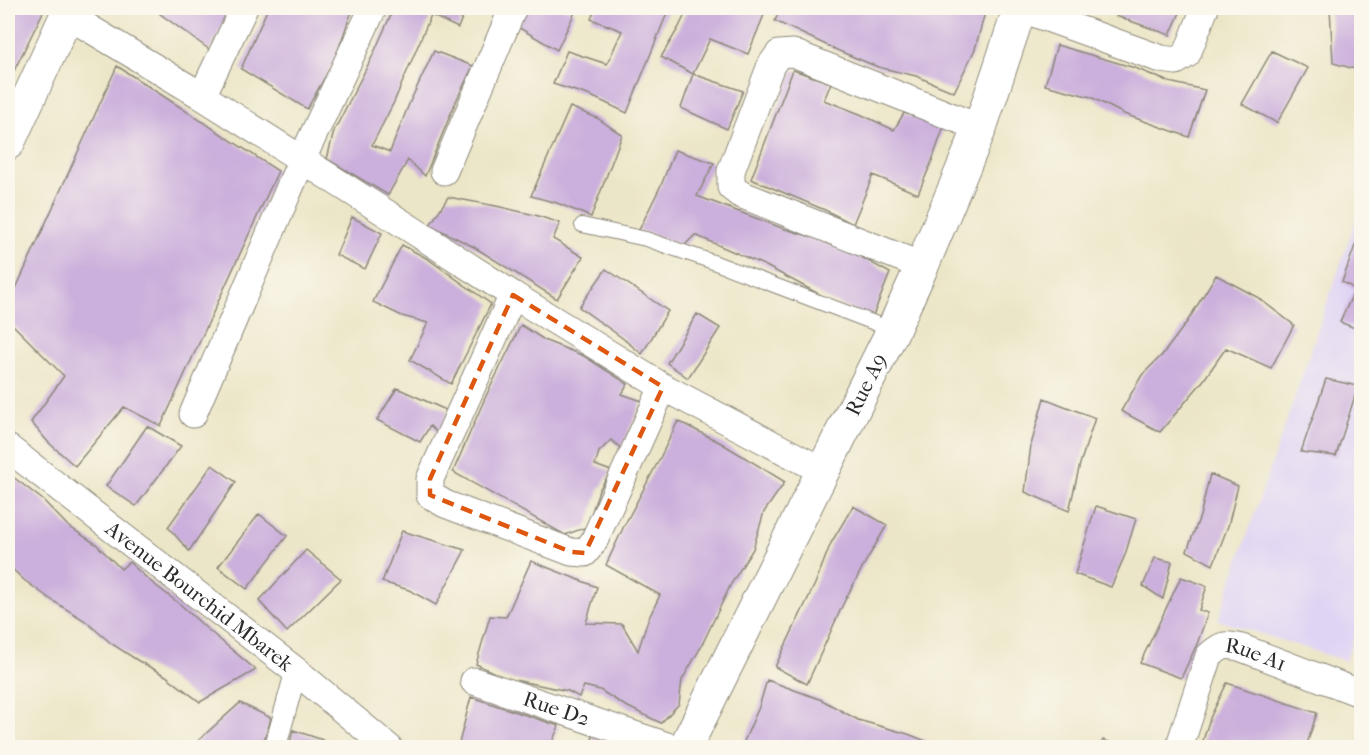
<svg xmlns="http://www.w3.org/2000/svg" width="1369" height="755" font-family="'IM FELL French Canon',serif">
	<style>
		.built { fill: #e0d4f4 }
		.building { fill: #cbafdc }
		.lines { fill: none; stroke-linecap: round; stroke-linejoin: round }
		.service-casing { stroke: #8c887a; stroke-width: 16 }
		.pedestrian-casing { stroke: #8c887a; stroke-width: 23 }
		.minor-casing { stroke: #8c887a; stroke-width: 29 }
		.tertiary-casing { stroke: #8c887a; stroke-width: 35 }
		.service { stroke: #fff; stroke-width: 14 }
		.pedestrian { stroke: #fff; stroke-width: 21 }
		.minor { stroke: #fff; stroke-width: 27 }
		.tertiary { stroke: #fff; stroke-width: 33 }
		.marked { fill: none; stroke: #df570e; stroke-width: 4.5; stroke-dasharray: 12 8; stroke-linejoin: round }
		.labels { text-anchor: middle; stroke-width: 5; stroke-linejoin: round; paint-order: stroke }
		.street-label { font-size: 21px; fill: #2b2b2b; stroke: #fbf7ec }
	</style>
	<rect width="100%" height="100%" fill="#fbf7ec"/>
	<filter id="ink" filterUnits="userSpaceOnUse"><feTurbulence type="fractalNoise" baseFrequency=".0167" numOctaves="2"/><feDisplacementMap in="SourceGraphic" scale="12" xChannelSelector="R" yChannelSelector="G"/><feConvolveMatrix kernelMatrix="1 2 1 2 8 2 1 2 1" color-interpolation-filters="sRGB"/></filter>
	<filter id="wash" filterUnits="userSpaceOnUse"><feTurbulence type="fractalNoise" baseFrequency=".008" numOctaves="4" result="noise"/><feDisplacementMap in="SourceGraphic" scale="24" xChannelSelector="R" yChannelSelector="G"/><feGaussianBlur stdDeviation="1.35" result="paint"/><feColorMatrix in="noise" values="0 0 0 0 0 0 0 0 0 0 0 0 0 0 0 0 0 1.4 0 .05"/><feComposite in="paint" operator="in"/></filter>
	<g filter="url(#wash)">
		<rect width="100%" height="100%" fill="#ece6c8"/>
		<path class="built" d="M1361,204v413l-15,44 -128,-41z"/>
		<g id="blocks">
			<path class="building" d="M8,8h37l-37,75z
				M152,8h80l-22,42z
				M268,8h86l-5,11 -14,40 -28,50 -66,-40z
				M394,8h72l-8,20 -27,-13 -37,87 -22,43 18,7 19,-48 25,-53 39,15 -17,35 -31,75 -17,-16 -20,35 -61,-36 7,-28 38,-74z
				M526,8h38l11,4 -18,38 -41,-24z
				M596,8h73l-42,105 -36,-17 -38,-12 14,-33 40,13 15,-33 -31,-12z
				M688,8h53l23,7 -16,39 -38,-15 -17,35 -32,-17 18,-30z
				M781,8h202l3,1 -11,40 -21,43 -38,-16 -38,-9 -39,-16 -64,-30z
				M1119,8h63l-12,27 -54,-19z
				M1330,8h32v63l-29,-8z
				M1057,45l78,23 34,14 36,8 -16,47 -65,-23 -33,-17 -46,-12z
				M1272,51l36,17 -31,55 -35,-19z
				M117,66l161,105 -117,255 -37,-19 -49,59 -27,-24 -17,-20 33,-46 -56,-56v-14z
				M793,70l38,13 -7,17 36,14 34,16 10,-17 40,13 -12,35 -14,33 -45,-19 -20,49 -28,-14 -74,-31z
				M693,74l50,17 -16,38 -46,-21z
				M570,107l27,11 25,17 -31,82 -34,-14 -26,-7z
				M675,150l39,13 -17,33 85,32 33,10 39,15 36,20 -18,45 -40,-17 -66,-35 -71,-31 -11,11 -45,-16 23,-47z
				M448,197l48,9 39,9 25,8 -7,16 30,18 -26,42 -83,-52 -44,-22z
				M352,217l30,16 -17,36 -29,-14z
				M1361,229h1v102l-22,-9 15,-33 -13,-7z
				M402,245l26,14 63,45 -40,80 -41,-24 18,-37 -26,-7 -29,-14z
				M606,269l62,42 -26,43 -21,-17 -42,-30z
				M1216,275l41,22 37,28 -23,43 -45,-20 -23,33 -43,51 -39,-21 21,-36 21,-21 24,-32z
				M697,314l23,14 -32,50 -21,-15z
				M521,325l25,16 38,15 44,28 -6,10 20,7 -21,47 -10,-8 -12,12 -4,13 16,6 -12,19 -12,37 -22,8 -112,-63 32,-74z
				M1326,379l32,7 -22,70 -35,-4z
				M397,388l51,23 -10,23 -8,-8 -10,16 -43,-22z
				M1044,398l51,20 -15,46 -11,47 -44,-19 6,-47z
				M678,421l43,22 64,39 -21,30 -11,37 -22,35 -30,63 -19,33 -3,24 -18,19 -37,-18 -24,-15 -16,-4 -5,11 -11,-6 -63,-13 -29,-14 14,-48 16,1 25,-56 66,26 -11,36 36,1 16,27 10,-31 12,-25 -54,-30 18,-39 36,-68z
				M147,426l34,20 -45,60 -30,-20z
				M212,465l24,17 -47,69 -21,-24z
				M8,473l35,27 25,26 28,18 25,25 8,-7 21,19 31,24 25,23 50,42 -56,32 -34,-26 -29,-16 -25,-16 -28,-24 -31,-19 -29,-21 -16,-15z
				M1210,474l28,12 -10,40 -15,39 -26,-14 13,-35z
				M853,506l34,19 -21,36 -22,41 -37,82 -32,-17 40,-83 16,-41z
				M1096,506l40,13 -11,36 -14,32 -36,-13z
				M259,514l28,22 -40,53 -29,-22z
				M402,531l63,19 -29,55 -27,-15 -27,-8z
				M306,550l35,29 -54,53 -28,-31z
				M1155,558l17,4 -9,37 -20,-13z
				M1181,577l26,9 -8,24 9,3 -11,31 -16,34 -41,-15z
				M767,680l55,20 36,20 50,14 33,13h-89l-3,-1 -1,1h-101l-5,-1 17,-39z
				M1227,683l90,30 -11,34h-105l9,-29z
				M471,697l88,29 -9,21h-92z
				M240,703l31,15 -9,29h-71z
				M293,730l30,10 -2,7h-32z
				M596,731l50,16h-58z
				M1103,740l21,7h-24z"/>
		</g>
	</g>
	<g filter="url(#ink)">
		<use href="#blocks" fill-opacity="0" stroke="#8c887a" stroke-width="1.5"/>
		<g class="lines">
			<defs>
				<path id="service" d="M582,225l64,14 67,23 180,68"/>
				<path id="pedestrian" d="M275,748l21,-77"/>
				<g id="minor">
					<path d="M1020,8l141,51 15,2 11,-7 18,-46"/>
					<path d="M67,15l135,81 209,133 102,66 150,92 160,84"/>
					<path d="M202,96l42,-88"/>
					<path d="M444,171l69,-163"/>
					<path d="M922,266l-182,-72 -9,-7v-16l40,-106 8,-11 14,-1 187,75"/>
					<path d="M513,295l-83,184v16l15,9 126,48 14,1 9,-12 69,-154"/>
					<path d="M193,414l109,-255 71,-151"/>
					<path id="s1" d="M8,448l288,223 93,77"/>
					<path id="s2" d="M474,681l199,67"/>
					<path id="s3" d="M1179,748l30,-92c13,-12 17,-12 33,-8l120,46"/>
				</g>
				<g id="tertiary">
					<path d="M8,143l62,-135"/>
					<path id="s4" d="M685,748l208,-418 29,-64 58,-138 40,-120"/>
				</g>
			</defs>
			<use href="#service" class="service-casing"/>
			<use href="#pedestrian" class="pedestrian-casing"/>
			<use href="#minor" class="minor-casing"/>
			<use href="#tertiary" class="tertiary-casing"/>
			<use href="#service" class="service"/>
			<use href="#pedestrian" class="pedestrian"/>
			<use href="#minor" class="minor"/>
			<use href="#tertiary" class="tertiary"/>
		</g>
	</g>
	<path class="marked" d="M513,295l150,92 -78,166 -14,-1 -141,-57v-16z"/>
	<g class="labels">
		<g class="street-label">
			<text dy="7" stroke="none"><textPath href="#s4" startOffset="406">Rue A9</textPath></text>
			<text dy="7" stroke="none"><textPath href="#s1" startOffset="242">Avenue Bourchid Mbarek</textPath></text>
			<text dy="7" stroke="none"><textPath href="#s3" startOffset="148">Rue A1</textPath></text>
			<text dy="7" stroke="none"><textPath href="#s2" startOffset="87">Rue D2</textPath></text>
		</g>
	</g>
	<rect width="1369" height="755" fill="none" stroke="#fbf7ec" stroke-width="30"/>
</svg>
